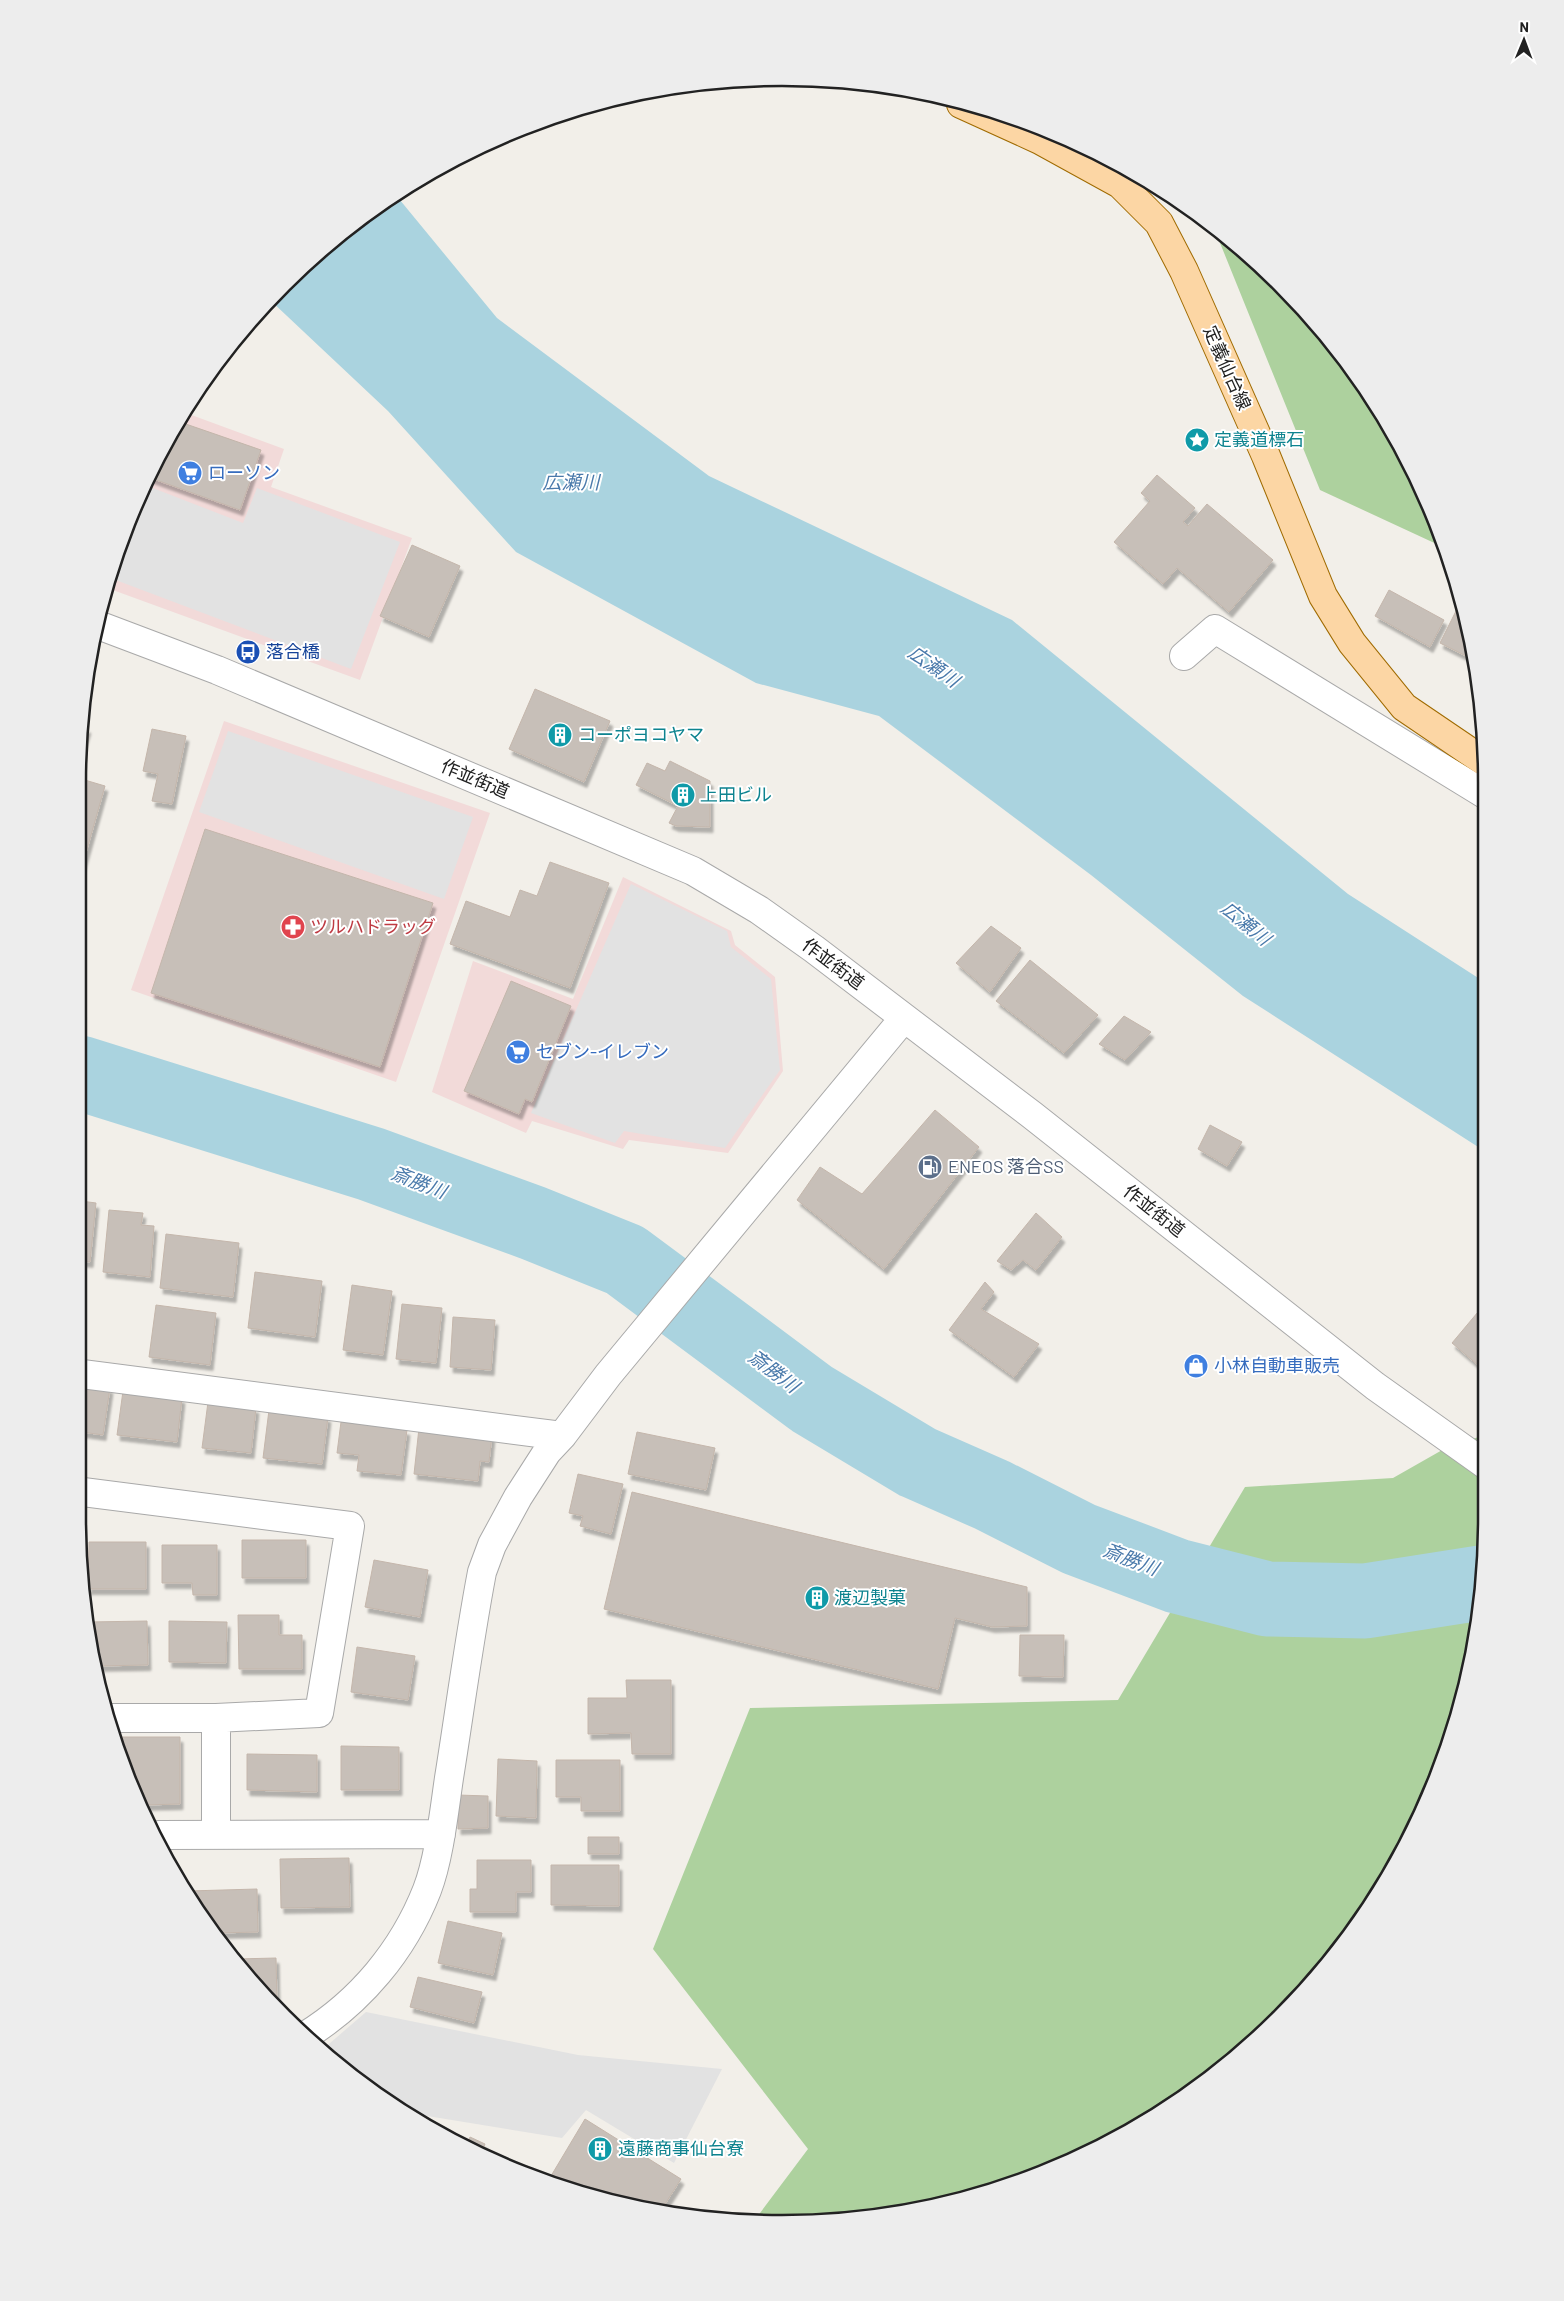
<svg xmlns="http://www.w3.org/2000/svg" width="1564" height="2301" font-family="Barlow,'Noto Sans JP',sans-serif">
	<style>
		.commercial { fill: #f2dad9 }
		.forest { fill: #add19e }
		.parking { fill: #e2e2e2 }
		.water { fill: #aad3df }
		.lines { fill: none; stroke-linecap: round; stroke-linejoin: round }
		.river { stroke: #aad3df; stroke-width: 75 }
		.building { fill: #c7bfb8; stroke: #c4b6ab; filter: url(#shadow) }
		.minor-casing { stroke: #a9a9a9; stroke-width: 30 }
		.major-casing { stroke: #a06b00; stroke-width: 30 }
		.minor { stroke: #fff; stroke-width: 28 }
		.major { stroke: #fcd6a4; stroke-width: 28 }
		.labels { text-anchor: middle; stroke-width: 4; stroke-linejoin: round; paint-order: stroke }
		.street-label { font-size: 18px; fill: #222; stroke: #fff }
		.culture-label { font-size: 18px; fill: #0d838f; stroke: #fff; text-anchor: start }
		.shop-label { font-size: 18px; fill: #366cbe; stroke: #fff; text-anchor: start }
		.transit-label { font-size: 18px; fill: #164399; stroke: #fff; text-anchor: start }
		.health-label { font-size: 18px; fill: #be3a42; stroke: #fff; text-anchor: start }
		.service-label { font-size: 18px; fill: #4e5e75; stroke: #fff; text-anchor: start }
		.water-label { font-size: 19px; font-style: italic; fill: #4a7aab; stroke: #fff }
		.rim { fill: none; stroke: #222; stroke-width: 2.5 }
	</style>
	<defs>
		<filter id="shadow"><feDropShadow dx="3" dy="5.5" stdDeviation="1" flood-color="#0004"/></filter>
	</defs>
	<rect width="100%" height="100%" fill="#f2efe9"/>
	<path class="commercial" d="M186,413l98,36 -13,38 141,51 -52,142 -250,-91 40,-119z
		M224,721l266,92 -94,269 -265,-92z
		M623,877l108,54 4,14 40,32 8,94 -55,82 -99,-13 -6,9 -91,-28 -6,12 -94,-41 41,-131 100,38z"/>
	<path class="forest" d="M1216,233l64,51 88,106 65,122 10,35 -123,-57z
		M1486,1435v84l-13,137 -59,175 -46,80 -88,106 -146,112 -83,41 -131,40 -166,11 54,-72 -155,-200 97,-241 368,-8 127,-213 148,-9 58,-33z"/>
	<path class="parking" d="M145,485l98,38 14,-35 143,54 -49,127 -238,-90z
		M228,731l245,86 -29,82 -245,-87z
		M631,884l96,47 4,16 40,32 9,91 -55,78 -101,-17 -9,12 -84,-30z
		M366,2012l212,43 144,14 -48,94 -88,-53 -24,28 -147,-24 -62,-36 -31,-28z"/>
	<path class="water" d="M395,194l102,124 212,158 303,144 336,274 138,89v169l-243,-156 -152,-121 -212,-159 -123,-33 -240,-131 -128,-141 -118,-111 14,-16z"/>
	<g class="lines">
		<path class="river" d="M80,1073l291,91 162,59 92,37 187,139 105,63 75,33 87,44 98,37 90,23 98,2 115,-18"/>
	</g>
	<path class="building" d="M180,422l81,28 -21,60 -92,-33z
		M1157,475l38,33 -12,14 5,4 19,-22 66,56 -44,52 -52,-44 -14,16 -49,-42 36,-41 -9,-8z
		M412,545l48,21 -31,71 -49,-21z
		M1389,590l55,30 -14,27 -55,-31z
		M1460,603l13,41 1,16 -34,-17z
		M535,689l75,32 -26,61 -75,-33z
		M83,727l5,1 -8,26z
		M152,729l34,7 -14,68 -20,-3 6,-27 -15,-3z
		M670,761l40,20v46l-34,-1 -7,-3 9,-17 -42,-21 11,-22 18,8z
		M78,778l27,8 -27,95z
		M205,829l228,74 -53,164 -229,-74z
		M550,862l59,21 -39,105 -120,-44 16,-43 44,16 10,-27 17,6z
		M991,926l30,22 -31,44 -34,-29z
		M1030,960l68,55 -34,38 -68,-52z
		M511,981l60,25 -39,96 -7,-3 -6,15 -55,-23z
		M1124,1016l27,16 -26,28 -26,-16z
		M935,1110l44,37 -95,122 -87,-69 23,-33 42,27z
		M1210,1125l32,17 -15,24 -29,-17z
		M81,1201l15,2 -6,59 -9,-1z
		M109,1210l34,3 -2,12 13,1 -4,51 -47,-5z
		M1036,1213l26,24 -26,33 -13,-10 -12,10 -14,-9z
		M166,1234l73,9 -6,54 -73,-9z
		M255,1272l67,9 -7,56 -67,-9z
		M985,1282l9,10 -13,17 58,35 -25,33 -65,-47z
		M352,1285l40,6 -9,64 -40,-5z
		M402,1304l40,4 -6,55 -40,-4z
		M156,1305l60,8 -6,52 -61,-8z
		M1483,1306l3,1v65l-34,-29z
		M453,1317l42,3 -4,50 -41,-3z
		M82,1384l28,4 -7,47 -21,-3z
		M123,1391l59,7 -5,44 -60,-7z
		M208,1402l48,6 -5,45 -49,-5z
		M269,1410l59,7 -6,47 -59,-6z
		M341,1422l66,8 -6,45 -44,-4 2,-16 -22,-2z
		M419,1428l73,7 -3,27 -9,-1 -2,20 -64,-7z
		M637,1432l78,16 -9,42 -78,-16z
		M578,1474l45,10 -12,50 -31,-8 3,-10 -14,-3z
		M632,1492l395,95v39l-35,1 -37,-9 -17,71 -334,-80z
		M242,1540h64v38h-64z
		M89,1542h57v47h-58z
		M162,1545h55v50h-24l-1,-12h-30z
		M374,1560l54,10 -8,47 -55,-10z
		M238,1615h41v20h23v34h-63z
		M147,1621l1,44 -52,1 -7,-33 -1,-11z
		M169,1621l58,1 -1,41 -57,-1z
		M1020,1635h44l-1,42 -44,-1z
		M357,1647l58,9 -7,44 -57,-8z
		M626,1680h45v74h-39l-1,-21 -43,1v-36h39z
		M119,1737h61v67l-36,1 -25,-51z
		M341,1746l58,1v43h-58z
		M247,1754l70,1v37l-70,-2z
		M498,1759l39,2 -1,57 -40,-2z
		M556,1760h64v51h-39v-14h-25z
		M458,1795l30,1v32l-30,1z
		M588,1837h31v17h-31z
		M349,1858l1,49 -69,1 -1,-49z
		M477,1860h54v32h-15v20h-46v-23h7z
		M551,1865h68v41l-68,-1z
		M257,1889l1,43 -43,1 -19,-22 -8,-18v-2z
		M448,1921l54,12 -9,42 -55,-12z
		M276,1958l1,42h-7l-34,-41z
		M418,1977l64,15 -8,31 -64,-16z
		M585,2119l96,60 -21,33 -16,-2 -96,-29z
		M470,2137l15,7 -3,8 -15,-8z"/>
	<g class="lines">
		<defs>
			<path id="minor" d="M98,625l119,45 476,201 66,39 55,39 218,166 343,271 111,79
				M1184,656l31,-27 271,166
				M82,1374l480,62
				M83,1492l267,34 -31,187 -103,5h-108
				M216,1718v117
				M159,1835l282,-1
				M305,2036c55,-34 98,-85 122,-146 12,-31 17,-78 22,-112 11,-69 20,-138 33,-206l10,-27 26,-48 29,-45 15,-16 46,-61 296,-357"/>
			<path id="major" d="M961,104l79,36 80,44 39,39 25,48 82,185 57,140 29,47 52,64 81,55"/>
		</defs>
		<use href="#minor" class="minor-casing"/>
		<use href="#major" class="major-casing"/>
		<use href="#minor" class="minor"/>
		<use href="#major" class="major"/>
	</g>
	<defs>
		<symbol id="sight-disc" viewBox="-11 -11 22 22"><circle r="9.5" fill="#0f9aa8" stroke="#fff"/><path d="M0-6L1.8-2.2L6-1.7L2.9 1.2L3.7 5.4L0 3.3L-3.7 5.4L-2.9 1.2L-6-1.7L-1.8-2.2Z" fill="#fff"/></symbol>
		<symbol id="supermarket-disc" viewBox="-11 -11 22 22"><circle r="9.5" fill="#3f7fe0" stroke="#fff"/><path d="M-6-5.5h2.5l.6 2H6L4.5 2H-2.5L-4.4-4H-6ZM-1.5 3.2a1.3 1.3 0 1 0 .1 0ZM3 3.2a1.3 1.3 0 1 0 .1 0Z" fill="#fff"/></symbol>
		<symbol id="bus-disc" viewBox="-11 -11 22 22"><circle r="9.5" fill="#1a4fb4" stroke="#fff"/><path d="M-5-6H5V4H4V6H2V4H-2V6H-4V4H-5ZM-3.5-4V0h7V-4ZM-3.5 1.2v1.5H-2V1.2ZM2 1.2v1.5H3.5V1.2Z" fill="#fff"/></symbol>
		<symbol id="building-disc" viewBox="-11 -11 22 22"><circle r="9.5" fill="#0f9aa8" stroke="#fff"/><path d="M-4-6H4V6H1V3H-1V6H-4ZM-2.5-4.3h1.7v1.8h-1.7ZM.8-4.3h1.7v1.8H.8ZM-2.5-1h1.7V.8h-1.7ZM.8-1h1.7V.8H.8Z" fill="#fff"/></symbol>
		<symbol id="pharmacy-disc" viewBox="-11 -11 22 22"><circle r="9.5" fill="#e0444e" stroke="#fff"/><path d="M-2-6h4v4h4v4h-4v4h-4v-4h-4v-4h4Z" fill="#fff"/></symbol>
		<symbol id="fuel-disc" viewBox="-11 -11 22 22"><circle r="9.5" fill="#5c6f8a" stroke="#fff"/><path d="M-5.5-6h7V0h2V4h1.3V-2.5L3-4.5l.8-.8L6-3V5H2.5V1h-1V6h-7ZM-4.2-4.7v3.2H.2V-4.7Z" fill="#fff"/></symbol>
		<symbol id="shop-disc" viewBox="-11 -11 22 22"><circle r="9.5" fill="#3f7fe0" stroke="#fff"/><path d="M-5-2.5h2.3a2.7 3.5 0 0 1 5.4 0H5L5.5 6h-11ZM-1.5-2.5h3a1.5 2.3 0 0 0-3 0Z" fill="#fff"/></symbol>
	</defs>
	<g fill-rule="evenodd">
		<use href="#sight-disc" x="1183" y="426" width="28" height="28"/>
		<use href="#supermarket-disc" x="176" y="459" width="28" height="28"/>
		<use href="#bus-disc" x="234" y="638" width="28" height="28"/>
		<use href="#building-disc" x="546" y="721" width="28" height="28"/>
		<use href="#building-disc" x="669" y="781" width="28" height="28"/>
		<use href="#pharmacy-disc" x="279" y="913" width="28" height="28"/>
		<use href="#supermarket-disc" x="504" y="1038" width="28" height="28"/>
		<use href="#fuel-disc" x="916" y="1153" width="28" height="28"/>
		<use href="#shop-disc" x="1182" y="1352" width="28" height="28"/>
		<use href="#building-disc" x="803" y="1584" width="28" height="28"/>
		<use href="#building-disc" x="586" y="2135" width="28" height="28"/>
	</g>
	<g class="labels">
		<g class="street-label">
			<text transform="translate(1227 368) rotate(66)" y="6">定義仙台線</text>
			<text transform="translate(475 779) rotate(23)" y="6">作並街道</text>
			<text transform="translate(833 964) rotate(37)" y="6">作並街道</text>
			<text transform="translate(1154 1211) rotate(38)" y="6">作並街道</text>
		</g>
		<g class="culture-label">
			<text x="1214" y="446">定義道標石</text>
			<text x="578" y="741">コーポヨコヤマ</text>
			<text x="700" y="801">上田ビル</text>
			<text x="834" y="1604">渡辺製菓</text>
			<text x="618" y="2155">遠藤商事仙台寮</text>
		</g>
		<g class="shop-label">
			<text x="208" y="479">ローソン</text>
			<text x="536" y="1058">セブン-イレブン</text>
			<text x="1214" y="1372">小林自動車販売</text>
		</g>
		<g class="transit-label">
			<text x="266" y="658">落合橋</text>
		</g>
		<g class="health-label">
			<text x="310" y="933">ツルハドラッグ</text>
		</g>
		<g class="service-label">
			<text x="948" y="1173">ENEOS 落合SS</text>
		</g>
		<g class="water-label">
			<text x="571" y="489">広瀬川</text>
			<text transform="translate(934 666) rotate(35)" y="7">広瀬川</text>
			<text transform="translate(1246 923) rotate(39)" y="7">広瀬川</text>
			<text transform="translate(419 1182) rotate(21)" y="7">斎勝川</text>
			<text transform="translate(774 1371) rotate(37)" y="7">斎勝川</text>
			<text transform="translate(1131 1559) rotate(21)" y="7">斎勝川</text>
		</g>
	</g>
	<path d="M0 0H1564V2301H0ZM782 86H782A696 696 0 0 1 1478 782V1519A696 696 0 0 1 782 2215H782A696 696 0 0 1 86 1519V782A696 696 0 0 1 782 86Z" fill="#ededed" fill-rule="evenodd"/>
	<path class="rim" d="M782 86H782A696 696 0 0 1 1478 782V1519A696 696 0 0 1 782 2215H782A696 696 0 0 1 86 1519V782A696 696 0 0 1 782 86Z"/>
	<g transform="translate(1524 40) rotate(1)" stroke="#ffffff" stroke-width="4" paint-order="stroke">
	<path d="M0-4L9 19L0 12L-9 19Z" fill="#222222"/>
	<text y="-8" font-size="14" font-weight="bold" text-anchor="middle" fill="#222222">N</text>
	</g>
</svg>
